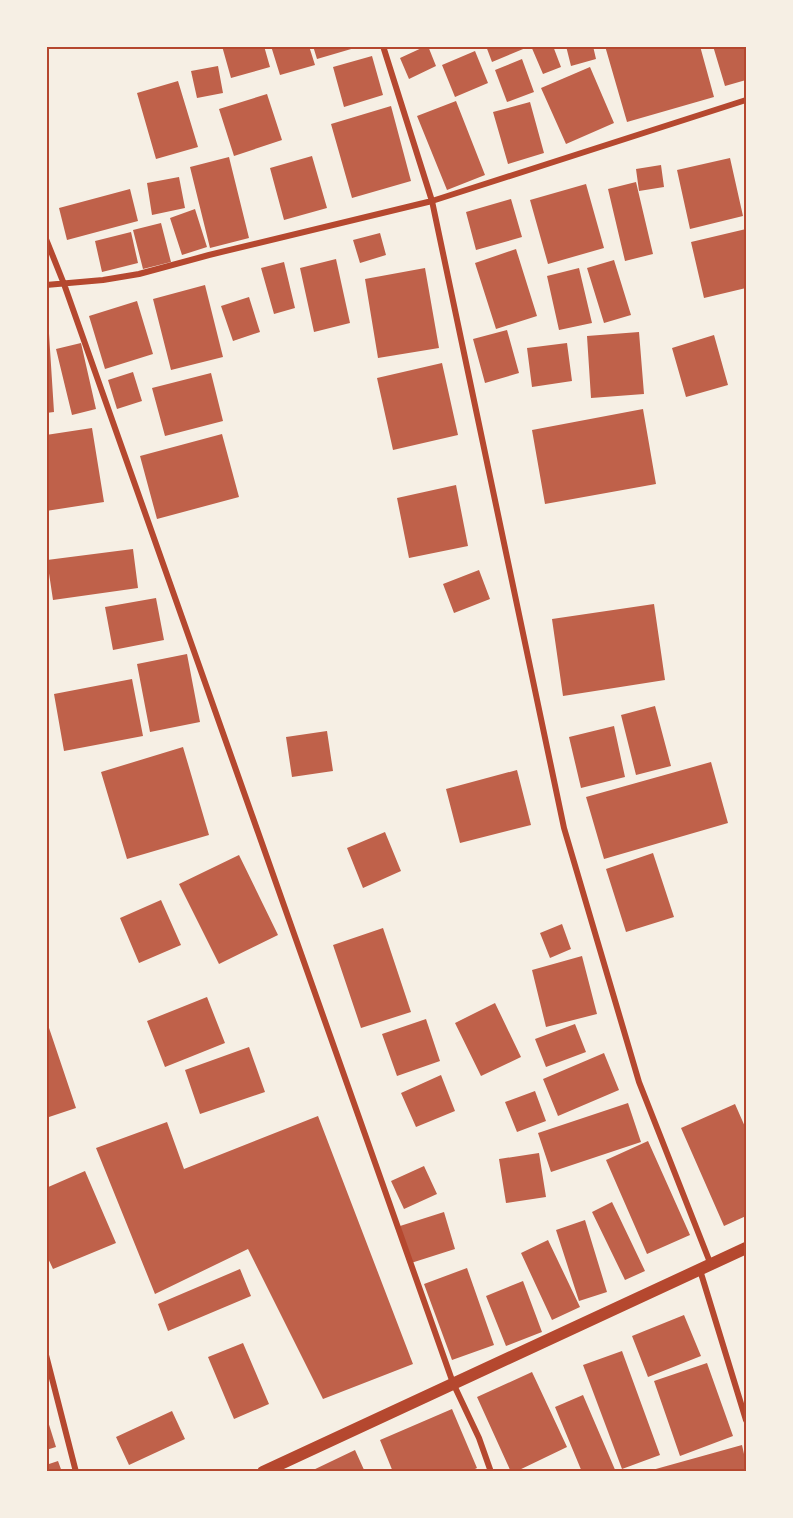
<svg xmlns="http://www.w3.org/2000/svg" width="793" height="1518" font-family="'PT Sans',sans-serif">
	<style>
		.building { fill: #bf614a }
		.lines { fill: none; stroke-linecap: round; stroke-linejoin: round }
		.minor { stroke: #b5482f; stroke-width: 6 }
		.secondary { stroke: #b5482f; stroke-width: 12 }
		.neatline { fill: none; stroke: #b5482f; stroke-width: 2 }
	</style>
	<rect width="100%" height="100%" fill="#f6efe4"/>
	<path class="building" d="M222,46h42l6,21 -39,11z
		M271,46h38l6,19 -35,10z
		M313,46h45v1l-41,12z
		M426,46h2l8,20 -27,13 -9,-21z
		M486,46h42v1l-36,15z
		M531,46h22l8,21 -18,7z
		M566,46h27l3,13 -25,7z
		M605,46h95l14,51 -87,25z
		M713,46h33v34l-21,6z
		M475,51l13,32 -33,14 -13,-32z
		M372,56l11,39 -39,12 -11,-40z
		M522,59l12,33 -27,10 -12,-32z
		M218,66l5,27 -26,5 -6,-27z
		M590,67l24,56 -48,21 -25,-56z
		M178,81l20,66 -42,12 -19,-66z
		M267,94l15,46 -48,16 -15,-47z
		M456,101l29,74 -38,15 -30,-74z
		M530,102l14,51 -36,11 -15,-52z
		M391,106l20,75 -59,17 -21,-74z
		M312,156l15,52 -43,12 -14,-52z
		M229,157l20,81 -39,10 -20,-81z
		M730,158l13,58 -53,13 -13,-59z
		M661,165l3,22 -25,4 -3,-22z
		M179,177l6,31 -33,7 -5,-32z
		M636,182l17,72 -28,7 -17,-72z
		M586,184l18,64 -56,16 -18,-64z
		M130,189l8,32 -71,19 -8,-32z
		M511,199l11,38 -46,13 -10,-38z
		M195,209l12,38 -25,8 -12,-37z
		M161,223l10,39 -28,7 -10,-39z
		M746,229v59l-42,10 -13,-56z
		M131,232l7,31 -36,9 -7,-31z
		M380,233l6,22 -26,8 -7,-23z
		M516,249l21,67 -41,13 -21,-66z
		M336,259l14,64 -36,9 -14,-64z
		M614,260l17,55 -27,8 -17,-55z
		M284,262l11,46 -21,6 -13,-46z
		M425,268l14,80 -61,10 -13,-79z
		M579,268l13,55 -33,7 -12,-54z
		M205,285l18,72 -52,13 -18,-71z
		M249,297l11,35 -27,9 -12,-35z
		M137,301l16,53 -48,15 -16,-53z
		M46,318h2l6,94 -8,1z
		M507,330l12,43 -34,10 -12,-44z
		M639,332l5,62 -53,4 -4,-62z
		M714,335l14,50 -42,12 -14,-49z
		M81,343l15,66 -24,6 -16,-66z
		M567,343l5,38 -40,6 -5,-39z
		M442,363l16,72 -65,15 -16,-72z
		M133,372l9,29 -25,8 -9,-29z
		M211,373l12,48 -58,15 -13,-48z
		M643,409l13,75 -111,20 -13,-74z
		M92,428l12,74 -58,9v-76z
		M222,434l17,63 -82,22 -17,-63z
		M456,485l12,61 -59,12 -12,-60z
		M133,549l5,39 -85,12 -6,-40z
		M479,570l11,29 -36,14 -11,-29z
		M156,598l8,42 -51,10 -8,-43z
		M654,604l11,76 -102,16 -11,-77z
		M187,654l13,68 -50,10 -13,-68z
		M132,679l11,57 -79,15 -10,-57z
		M655,706l16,60 -35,9 -15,-60z
		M614,726l11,51 -44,11 -12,-51z
		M327,731l6,40 -41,6 -6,-40z
		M183,747l26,88 -82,24 -26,-87z
		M711,762l17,61 -124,36 -18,-62z
		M517,770l14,55 -71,18 -14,-54z
		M385,832l16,39 -38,17 -16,-40z
		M653,853l21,64 -48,15 -20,-63z
		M239,855l39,80 -59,29 -40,-80z
		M161,900l20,45 -42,18 -19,-45z
		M562,924l9,25 -21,9 -10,-25z
		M383,928l28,84 -50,16 -28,-83z
		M582,956l15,58 -51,13 -14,-57z
		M207,997l18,46 -60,24 -18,-46z
		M495,1003l26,54 -40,19 -26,-53z
		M46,1019l30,89 -30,10z
		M426,1019l14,42 -43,15 -15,-42z
		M575,1024l11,28 -40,15 -11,-28z
		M249,1047l16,45 -65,22 -15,-44z
		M604,1053l15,37 -61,26 -15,-37z
		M441,1075l14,36 -39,16 -15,-34z
		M535,1091l11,30 -29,11 -12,-30z
		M628,1103l13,39 -90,30 -13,-39z
		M735,1104l11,25v87l-22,10 -43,-98z
		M318,1116l95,248 -90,35 -75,-150 -93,45 -59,-146 71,-26 17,47z
		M648,1141l42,94 -43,19 -41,-94z
		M539,1153l7,44 -40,6 -7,-44z
		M424,1166l13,28 -33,15 -13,-28z
		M85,1171l31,72 -63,26 -7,-15v-66z
		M612,1202l33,69 -20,9 -33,-68z
		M444,1212l11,37 -44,14 -11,-37z
		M585,1220l22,72 -28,9 -23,-71z
		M548,1240l32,67 -28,13 -31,-67z
		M467,1268l27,77 -42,15 -28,-76z
		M240,1269l11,27 -83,35 -10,-27z
		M523,1281l19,51 -36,14 -20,-50z
		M684,1315l17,41 -53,21 -16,-41z
		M243,1343l26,61 -35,15 -26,-62z
		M622,1351l38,104 -38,14 -39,-104z
		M707,1363l26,73 -53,20 -26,-75z
		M532,1372l35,75 -52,25h-4l-34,-75z
		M583,1395l33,77h-34l-27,-65z
		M452,1409l25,59 -8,4h-76l-13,-32z
		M172,1411l13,28 -56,26 -13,-28z
		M46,1415l10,32 -10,3z
		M742,1445l4,18v9h-101z
		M355,1450l10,22h-56z
		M58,1461l4,11h-16v-7z"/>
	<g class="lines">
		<path class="minor" d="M383,46l49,155 132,627 75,254 72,183
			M46,239l18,45 389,1099 26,55 12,34
			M46,285l57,-5 36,-6 70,-19 223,-54 314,-101
			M700,1270l46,150
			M46,1355l30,117"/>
		<path class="secondary" d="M263,1472l483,-224"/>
	</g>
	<rect width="793" height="1518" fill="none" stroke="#f6efe4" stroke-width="96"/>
	<rect x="48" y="48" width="697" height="1422" class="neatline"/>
</svg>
